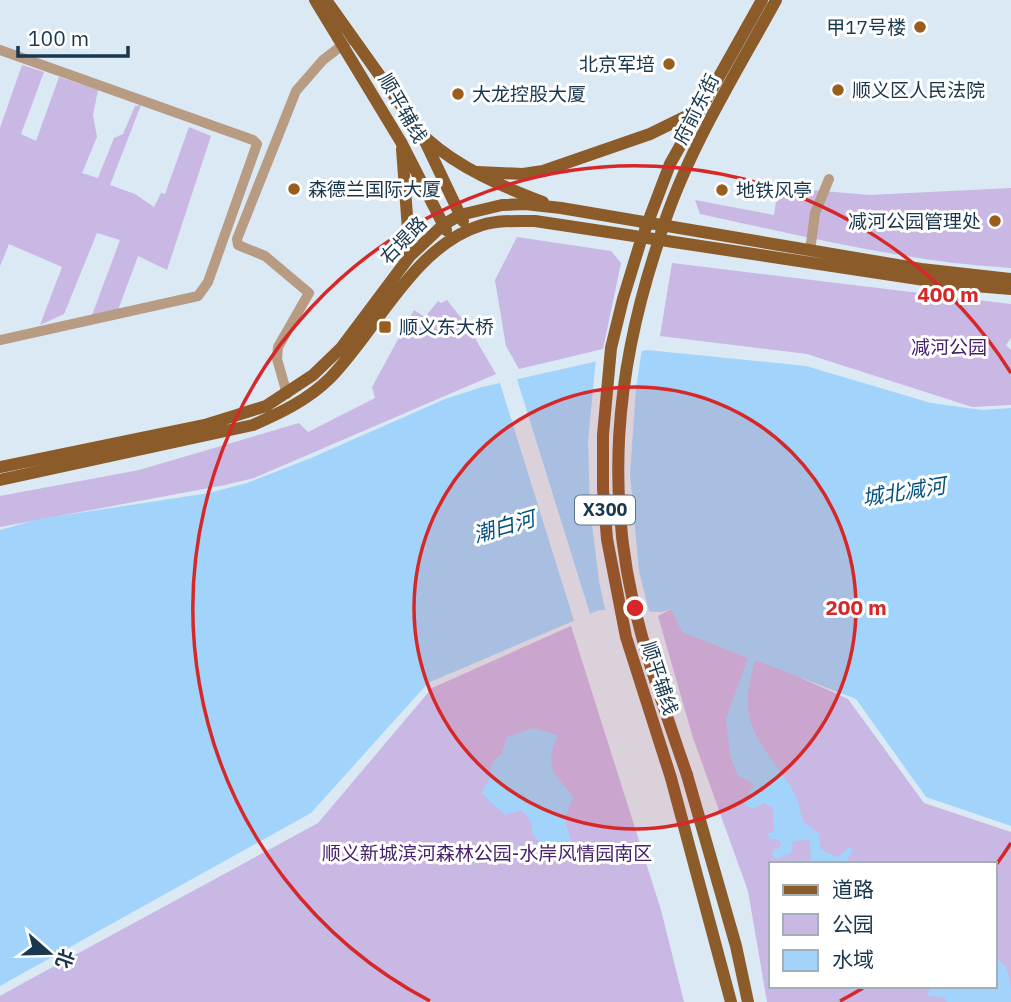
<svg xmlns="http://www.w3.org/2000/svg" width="1011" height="1002" font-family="'IBM Plex Sans','Noto Sans SC',sans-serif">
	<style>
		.green { fill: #c9b7e4; fill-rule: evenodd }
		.water { fill: #a2d4fb }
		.pier { fill: #dbe9f4 }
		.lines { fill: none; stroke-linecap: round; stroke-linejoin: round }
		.minor { stroke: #b79b83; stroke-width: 10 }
		.major { stroke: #8c5b2a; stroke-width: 12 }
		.major-bridge { stroke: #8c5b2a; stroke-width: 12 }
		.ring { fill: none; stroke: #d62828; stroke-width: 3.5 }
		.poi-dot { fill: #995e1e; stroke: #fff; stroke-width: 2.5 }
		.labels { text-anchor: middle; stroke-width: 6; stroke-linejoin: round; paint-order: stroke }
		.shield { fill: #fff; stroke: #5e7382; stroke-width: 2 }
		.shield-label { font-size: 18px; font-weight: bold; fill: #19374d }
		.poi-label { font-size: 19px; fill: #19374d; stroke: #fff; text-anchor: start }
		.street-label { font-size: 19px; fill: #19374d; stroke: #fff }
		.park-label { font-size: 19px; fill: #46216c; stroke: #fff }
		.water-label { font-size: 21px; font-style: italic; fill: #04527f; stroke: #fff }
		.centre { fill: #d62828; stroke: #fff; stroke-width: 3.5 }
		.ring-label { font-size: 21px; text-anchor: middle; font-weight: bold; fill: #d62828; stroke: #fff; stroke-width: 6; stroke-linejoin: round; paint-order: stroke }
	</style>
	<rect width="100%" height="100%" fill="#dbe9f4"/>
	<path class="green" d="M22,65l22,7 -23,62 15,7 23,-64 39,13 -5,25 4,22 -15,36 16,5 16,-40 9,-4 12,-28 6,-1 -31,80 25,9 19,13 7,-14 4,1 24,-67 22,9 -44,134 -29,-14 -20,54 -26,5 28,-75 -23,-7 -33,81 -24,11 22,-58 -53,-23 -9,22v-138z
		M778,187l91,8 142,-7v80c-104,-6 -208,-32 -311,-54l-5,-14 79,15z
		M517,237l94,14 10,12 -18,86 -84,20 -13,-23 -11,-66z
		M672,263l339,41v34l-5,7 5,5v55l-39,2 -165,-53 -147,-18z
		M447,300l22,28 27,46 -242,104 -29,7 -225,42v-31l139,-26 160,-47 9,9 67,-34 -3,-11 42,-77 11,7 13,-16 3,2z
		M671,609l99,55 78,35 76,104 87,29v170h-244l-19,-111 -55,-153 -35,-122zM771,864h224v122h-224z
		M571,626l90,284 23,92h-684v-6l27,-15 291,-158 114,-135z"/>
	<path class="water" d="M647,350l159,16 125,37 51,7 29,-2v418l-85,-29 -70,-98 -101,-39c-4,18 -10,36 -6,55 7,40 50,63 53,106l17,13 1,14 7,5 12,4 10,-10 4,3 -8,14h-34l-1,-24 -17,1 -2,12 -15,6 -4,-2 2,-8h5l2,-6 -4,-4h-7l-2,-5 6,-4 -1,-22 -9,-5 -12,6 -7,-5 2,-8 7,-10 -5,-5 -11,-5 -8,-21 -4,-36 22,-61 -66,-26 -11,-23 -9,3 -63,-2 -171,73 -117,130 -311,173v-456l39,-11 170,-26 38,-10 64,-25 134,-59 37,-12z
		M533,728l25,7c-15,33 -4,37 15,62l-7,19v9l7,22 -8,3 -4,7 -8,-9 -19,-10 -4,-18 -9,-10 -16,5c-8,-9 -17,-14 -23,-23l8,-14 1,-14 11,-11 5,-16z
		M995,957c16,10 16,24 16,45h-64l-2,-4 -19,-3 5,-6 -1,-3h65z"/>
	<path class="pier" d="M642,348l-6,40 -6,86 9,97 11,44 -44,-1 -7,-33 -9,-72 -2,-67 8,-84z
		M516,376l75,241 -16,7 -76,-244z"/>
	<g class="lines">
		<path class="minor" d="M0,50l253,90 4,4 -49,138 -10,14 -198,44
			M810,251l5,-38 14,-34
			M287,394l-10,-35 1,-12 31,-54 -44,-37 -27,-11 -1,-6 59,-148 27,-31 30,-23"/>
		<path class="major" d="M315,0l86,142 45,88
			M326,0l96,135 41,86
			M427,139c32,29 76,48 116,63
			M402,149l8,107
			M477,172l46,2 20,-3 107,-37 49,-24
			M645,230l25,-66 92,-164
			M661,233c26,-82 74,-158 115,-233
			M0,467l205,-42 61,-19 47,-31 28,-27 69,-92 33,-31 17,-10 42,-10 23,-1 36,4 360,61 90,10
			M0,480l253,-55c27,-12 55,-25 77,-47 48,-49 83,-132 152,-153 17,-5 35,-4 53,-4l416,63 60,5
			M687,775l49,171 12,56
			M671,778l60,224"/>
		<path class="major-bridge" d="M642,237l-19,62 -12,49 -8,87v54l4,50 19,98 45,141
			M659,240c-44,131 -56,258 -18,393 13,48 30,95 46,142"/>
	</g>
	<circle cx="635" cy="608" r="221" fill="#d62828" fill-opacity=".12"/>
	<g class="ring">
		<circle cx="635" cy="608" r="221"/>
		<path d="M1011 843A443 443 0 0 1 996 865M863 988A443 443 0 0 1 840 1001M430 1001A443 443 0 1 1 1011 373"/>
	</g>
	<g class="poi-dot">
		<circle cx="920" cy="27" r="7"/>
		<circle cx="669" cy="64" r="7"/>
		<circle cx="838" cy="90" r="7"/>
		<circle cx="458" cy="94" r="7"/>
		<circle cx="294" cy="189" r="7"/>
		<circle cx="722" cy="190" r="7"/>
		<circle cx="995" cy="221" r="7"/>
		<rect x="378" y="320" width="14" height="14" rx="3.5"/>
	</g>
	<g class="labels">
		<rect class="shield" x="575" y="495.5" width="60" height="29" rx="5"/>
		<g class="shield-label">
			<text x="605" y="516">X300</text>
		</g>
		<g class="poi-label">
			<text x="906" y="34" text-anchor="end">甲17号楼</text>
			<text x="655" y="71" text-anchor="end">北京军培</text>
			<text x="852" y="97">顺义区人民法院</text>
			<text x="472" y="101">大龙控股大厦</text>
			<text x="308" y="196">森德兰国际大厦</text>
			<text x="736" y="197">地铁风亭</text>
			<text x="981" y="228" text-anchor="end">减河公园管理处</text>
			<text x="399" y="334">顺义东大桥</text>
		</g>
		<g class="street-label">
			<text transform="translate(403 108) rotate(60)" y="7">顺平辅线</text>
			<text transform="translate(696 109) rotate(-63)" y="7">府前东街</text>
			<text transform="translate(403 240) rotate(-46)" y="7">右堤路</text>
			<text transform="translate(660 678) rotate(72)" y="7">顺平辅线</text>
		</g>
		<g class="park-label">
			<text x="949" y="354">减河公园</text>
			<text x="487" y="860">顺义新城滨河森林公园-水岸风情园南区</text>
		</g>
		<g class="water-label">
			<text transform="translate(904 492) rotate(-9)" y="7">城北减河</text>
			<text transform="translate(504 527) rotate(-16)" y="7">潮白河</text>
		</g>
	</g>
	<circle cx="635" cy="608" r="10" class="centre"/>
	<g class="ring-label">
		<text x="948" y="302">400 m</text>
		<text x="856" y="615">200 m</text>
	</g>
	<rect x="769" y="862" width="228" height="126" fill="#ffffff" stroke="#a3afb8" stroke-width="2"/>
	<rect x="783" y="885" width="35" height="10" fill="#8c5b2a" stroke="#a3afb8" stroke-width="2"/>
	<text x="832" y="897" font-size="21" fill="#19374d">道路</text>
	<rect x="783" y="914" width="35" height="21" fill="#c9b7e4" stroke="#a3afb8" stroke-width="2"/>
	<text x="832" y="932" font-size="21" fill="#19374d">公园</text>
	<rect x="783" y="950" width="35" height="21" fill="#a2d4fb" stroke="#a3afb8" stroke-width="2"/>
	<text x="832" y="967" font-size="21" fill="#19374d">水域</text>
	<g transform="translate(49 953) rotate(110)" stroke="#ffffff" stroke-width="5" paint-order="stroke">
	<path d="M0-5L12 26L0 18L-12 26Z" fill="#19374d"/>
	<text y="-10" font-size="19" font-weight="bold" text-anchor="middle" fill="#19374d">北</text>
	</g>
	<path d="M18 46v10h110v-10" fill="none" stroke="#19374d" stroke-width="3.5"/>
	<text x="28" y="46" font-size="21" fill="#19374d" stroke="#ffffff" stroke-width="5" paint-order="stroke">100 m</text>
</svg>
